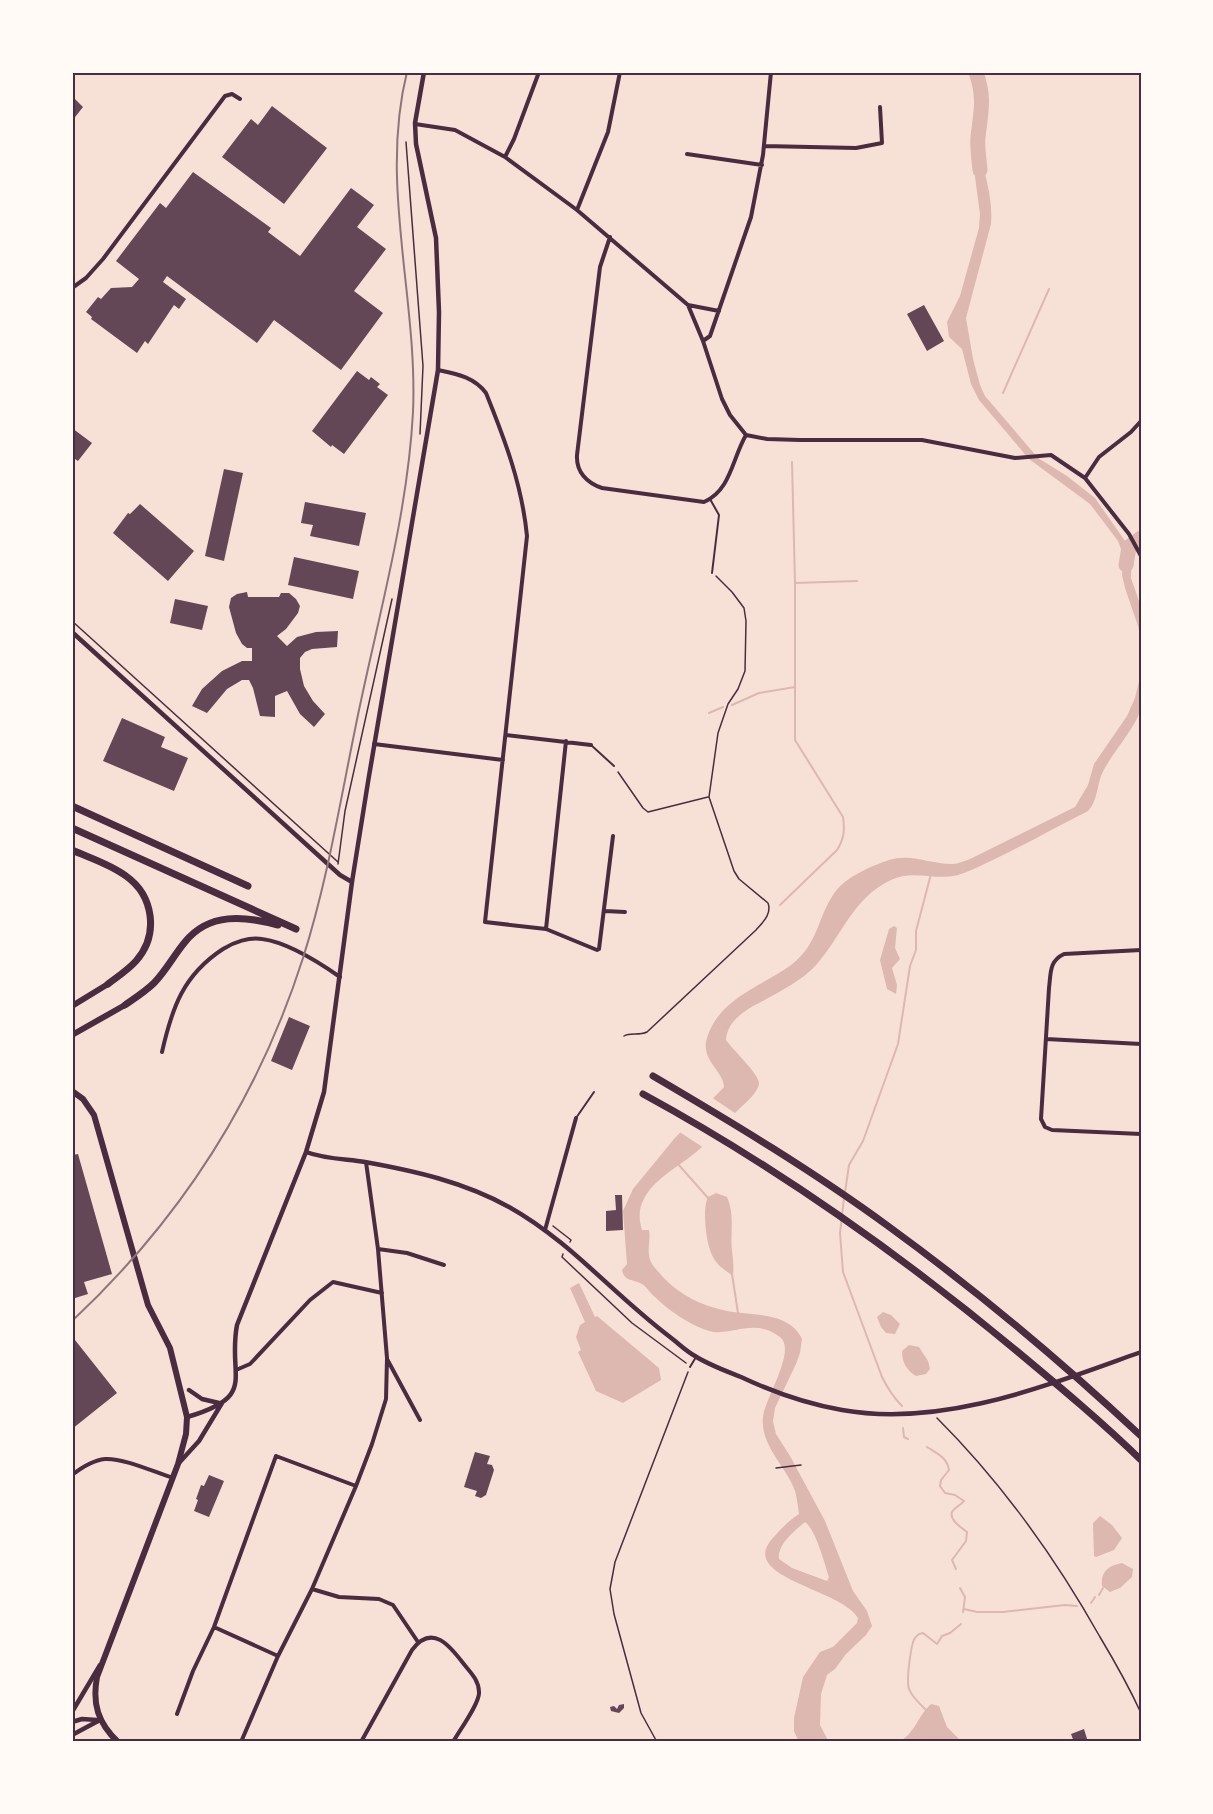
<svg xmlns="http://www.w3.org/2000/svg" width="1213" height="1814" font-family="Cabin,sans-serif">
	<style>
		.water { fill: #dcb8b0; fill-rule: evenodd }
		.pier { fill: #f7e1d7 }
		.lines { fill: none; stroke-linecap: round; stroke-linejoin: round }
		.stream { stroke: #dcb8b0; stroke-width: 2 }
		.river { stroke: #dcb8b0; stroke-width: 15 }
		.building { fill: #644757 }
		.path { stroke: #4a2c40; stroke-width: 1.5 }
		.service { stroke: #4a2c40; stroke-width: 2 }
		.minor { stroke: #4a2c40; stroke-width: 4 }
		.tertiary { stroke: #4a2c40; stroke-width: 4.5 }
		.primary { stroke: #4a2c40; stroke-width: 6 }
		.motorway { stroke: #4a2c40; stroke-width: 7 }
		.rail { stroke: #8f747c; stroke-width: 2 }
		.neatline { fill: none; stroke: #4a2c40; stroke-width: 2 }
	</style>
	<rect width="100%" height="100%" fill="#f7e1d7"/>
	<path class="water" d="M977,150h2c6,25 14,48 12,74l-25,94 7,41 7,26 5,11 53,62 29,18 28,22 37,53 -1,27 10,29v34l-3,-15 -13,-38 -3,-13 2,-18 -6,-16 -28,-37 -61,-45 -50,-59 -8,-16 -9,-35 -13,-12 -2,-15 13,-26 19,-68 1,-14 -5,-37z
		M1141,673c0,11 2,23 0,34 -4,21 -31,47 -40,69 -4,11 -4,26 -13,35 -28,14 -56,30 -85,44 -15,7 -29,15 -45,20 -23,6 -45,-6 -67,5 -38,18 -48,54 -74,84 -15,17 -37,27 -56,38 -16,8 -34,19 -35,38 7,10 33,34 33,43 0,8 -13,20 -19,25 -15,15 -29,32 -45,45 -17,14 -41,26 -51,46 -6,10 -5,21 -2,31h7c2,11 -3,21 2,32 2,5 8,10 11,14 17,19 40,30 65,35 24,5 62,0 75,28l-2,14 -4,11 -21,44 -2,13 3,13 14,22 35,65 28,70 14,20 5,15 -6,9 -20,19 -11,15 -8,6 -6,19 -1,31 9,17h-30l-5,-11v-13l9,-41 17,-25 13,-5 24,-24 1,-5c-16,-29 -120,-40 -86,-79 9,-10 16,-18 27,-25 -1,-7 -2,-16 -4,-23 -9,-25 -35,-45 -32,-74 2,-19 34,-67 17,-80 -26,-20 -49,0 -71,-6 -19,-6 -40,-20 -54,-34 -5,-4 -8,-10 -13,-13 -8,-5 -18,-2 -20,-14l5,-6 -4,-53 10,-22 41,-50 50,-52c0,-16 -24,-27 -17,-49 12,-40 54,-51 84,-73 28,-21 26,-48 44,-73 11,-15 36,-26 54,-32 22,-7 41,4 63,4 6,0 12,-3 18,-5l105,-52 13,-22 6,-21 33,-48 8,-18zM805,1522c11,8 19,40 24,55l-2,4 -35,-13 -13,-9c-2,-14 16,-29 26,-37z
		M894,926l3,2 -2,20 5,11 -8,9 5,17 -1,9 -9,-5 -7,-29 9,-31z
		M716,1193l11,4c8,18 3,36 5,54 1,9 2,16 1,25 -8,-6 -17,-11 -21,-21 -6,-12 -10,-46 -4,-58z
		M579,1283l16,34 2,-1 62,52 2,12 -38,23 -27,-12 -18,-39 3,-2 -5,-13 4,-12 5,-3 -15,-34z
		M883,1312l8,3 9,9 -5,10 -9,-1 -5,-6 -4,-10z
		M909,1345l10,2 9,14 2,8 -4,5 -10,2c-10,-6 -14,-14 -14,-25z
		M1100,1516l12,9 10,13 -8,12 -18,7 -2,-1 -1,-33z
		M1122,1563l11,6 -1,8 -12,11 -10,4 -8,-6c-2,-14 7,-21 20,-23z
		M931,1704l8,2 8,21 15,15h-63c17,-10 18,-25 32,-38z"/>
	<path class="pier" d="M711,1097l27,18 -34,33 -26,-17z"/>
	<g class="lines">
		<path class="stream" d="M1003,393l46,-104
			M795,583l62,-2
			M732,705l27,-12 36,-6
			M709,713l14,-6
			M780,905l57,-55c7,-11 8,-20 6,-33l-48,-77v-157l-3,-121
			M678,1164l30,34
			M845,1192l4,-27 14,-24 35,-97 12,-78 6,-16v-19l15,-57
			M844,1198l-4,35 3,39 39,105c5,10 12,21 20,29
			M732,1274l6,39
			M903,1428l1,9 4,2
			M927,1447c9,6 20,10 22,23l-8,10 -1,6 5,7 10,2 9,6c-3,4 -10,7 -12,11 -3,8 10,16 15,20l-1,9 -14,19 4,9
			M960,1588l5,9 -2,15
			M1099,1595l4,-7
			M1091,1603l4,-6
			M964,1609l13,3h26l62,-7 12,1
			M927,1711c-7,-7 -15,-14 -18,-22 -3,-8 2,-46 6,-51 3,-4 4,-4 8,-5l14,11 5,-8 8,-3 11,-9"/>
		<path class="river" d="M976,72c9,27 5,38 2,65 -1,10 1,22 2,33
			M1126,565l3,-18 12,-9"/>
	</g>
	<path class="building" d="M72,96l11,11 -11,14z
		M272,106l55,42 -43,56 -62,-47 29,-38 7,6z
		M193,172l78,56 -3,4 32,24 51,-68 23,17 -17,22 29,22 -32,42 29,22 -42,57 -67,-50 -17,23 -90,-67 -4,6 23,17 -7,10 -5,-4 -26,39 -3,-3 -8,12 -46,-34 1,-2 -6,-5 12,-15 3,2 10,-11 21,-1 7,-8 -23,-18 44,-58 6,5z
		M924,305l20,36 -17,10 -20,-37z
		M357,371l12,9 2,-3 9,7 -3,3 11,8 -44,59 -12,-9 -1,2 -19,-16z
		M72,428l20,15 -14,18 -6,-4z
		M224,469l19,4 -19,88 -19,-5z
		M305,502l61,11 -7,33 -49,-10 3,-11 -12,-2z
		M140,504l54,47 -26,30 -55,-48 15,-20 2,1z
		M294,557l65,14 -6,28 -65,-14z
		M247,592l1,5h31l2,-4h8l7,6 4,7 -2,7 -12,16 -9,7 10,10 10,-9 19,-5 22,-1 -1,16 -25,2 -7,3 -5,6v11l4,17 9,15 12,13 -11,13 -14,-13 -13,-23 -12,5v21l-15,-1 -7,-28 -4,-8h-7l-15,9 -20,24 -15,-7 10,-17 20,-18 20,-10h10v-13h-5l-5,-4 -6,-11 -7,-26 2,-9 6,-4z
		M175,599l33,7 -6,24 -32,-7z
		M122,718l43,19 -4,10 27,11 -14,33 -71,-30z
		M289,1017l21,9 -18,44 -21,-9z
		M78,1154l34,120 -28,8 4,12 -16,5v-144z
		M615,1195h7l1,35 -17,1v-20l10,-1z
		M75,1340l42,53 -45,36v-86z
		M475,1452l15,4 -3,8 5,1 2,5 -8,25 -5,3 -6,-2 2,-5 -13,-4z
		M209,1475l15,6 -15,36 -15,-6 4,-11 -2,-1 5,-14 3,1z
		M624,1704v4l-5,5 -8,-2 -1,-4 4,-1 3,3 2,-4z
		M1084,1729l4,13h-14l-3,-8z"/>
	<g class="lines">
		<path class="path" d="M406,142l17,224 -3,68
			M72,621l266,241
			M618,772l25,36 5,4 60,-15
			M338,864l7,-53 47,-212
			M624,1036c6,-4 15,0 23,-4l109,-102c7,-8 16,-16 12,-27l-29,-24 -5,-8 -25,-74 9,-64 10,-29 10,-15 7,-18 1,-50 -2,-13 -12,-16 -16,-16
			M553,1226l18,14 -1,2
			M563,1254l-1,3 70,66 54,40
			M937,1418c65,65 118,139 163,219 15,25 29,50 41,76
			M776,1468l25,-3
			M657,1742l-16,-29 -27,-99 -4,-25 5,-27 73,-190"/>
		<path class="service" d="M710,499l9,16 -7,58
			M591,745l23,21
			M576,1118l18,-26
			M690,1367l6,-10"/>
		<path class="minor" d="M415,124l40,6 50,27 72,53 111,95 15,36 19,58 8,16 16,20 21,4 33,1h122l93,18 36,-3 34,23 44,56 12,22
			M764,146l92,2 26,-5 -2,-36
			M687,154l75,11
			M505,157l9,-18 25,-67
			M577,210l31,-78 12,-60
			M610,237l-10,30 -23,188c-1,17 10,28 25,33l102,14c27,-12 28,-43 42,-67
			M72,288l14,-10 17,-19 122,-163 7,-2 8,5
			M688,305l31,6
			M703,341l7,-5 41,-119 12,-62 8,-83
			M438,370c19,4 36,7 48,23 19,47 36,92 41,143l-42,386 61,7 51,21 2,-1 14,-113
			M1085,478l14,-21 32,-25 10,-11
			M506,735l85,10
			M374,744l129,16
			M605,911l20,1
			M546,929l20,-188
			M1141,950l-77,4c-15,7 -13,19 -15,34l-8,131 4,8 7,3 89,4
			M1046,1039l95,5
			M162,1052c10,-44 21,-77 61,-103 11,-7 26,-12 39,-10 24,3 58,24 78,38
			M545,1230l31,-112
			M378,1249l29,4 37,12
			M387,1359l33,61
			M236,1370l14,-6 60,-64 23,-18 49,11
			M72,1475c9,-7 21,-15 33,-16 19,-1 49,13 68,19
			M312,1589l27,8 40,2 14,6 25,37
			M214,1627l64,29
			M177,1714l16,-43 21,-44 62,-171 80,30
			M241,1742l37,-86 34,-67 44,-103 16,-42 14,-45 1,-41 -9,-109 -12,-87
			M361,1742l51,-92c20,-27 38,-4 51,13 7,9 16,17 16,29 1,11 -20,39 -26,50"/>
		<path class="tertiary" d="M72,632l268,243 12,7
			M306,1152c19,7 39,7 59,10 50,9 99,20 144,45 61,34 105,88 161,130 8,6 16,14 25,19 14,9 31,15 46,21 32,15 66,27 101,33 101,18 206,-25 299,-58
			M189,1390l13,9 17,4
			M187,1417c72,-21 40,-39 50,-92l69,-173 18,-60 28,-210 16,-100 70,-412 1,-58 -3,-74 -20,-94 -1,-21 9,-51
			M178,1464l21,-23 23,-38
			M72,1712l28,-47
			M72,1722l10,-3 15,1
			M72,1735l28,-15"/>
		<path class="primary" d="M72,1006l36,-22
			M72,1035l53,-30
			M72,1091l11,8 11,16 50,176 4,14 22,43 17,69 -1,17 -8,30 -81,213c-5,27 1,46 21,65"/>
		<path class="motorway" d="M72,806l176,80
			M72,828l224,101
			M72,850c18,8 38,14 54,26 28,20 33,59 10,85 -8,9 -19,16 -28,23
			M125,1005c10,-7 21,-14 29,-22 12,-12 20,-28 31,-41 24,-30 60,-26 93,-17
			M653,1076c80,47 160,95 235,150 88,64 173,135 253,210
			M643,1094c134,73 257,160 375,258 42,35 84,70 123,108"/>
		<path class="rail" d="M72,1321c108,-101 186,-222 231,-363 27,-85 40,-175 59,-262 20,-93 46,-188 51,-284 5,-113 -34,-228 -6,-340"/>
	</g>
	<rect width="1213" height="1814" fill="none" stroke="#fffaf5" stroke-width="147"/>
	<rect x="74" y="74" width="1066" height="1666" class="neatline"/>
</svg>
